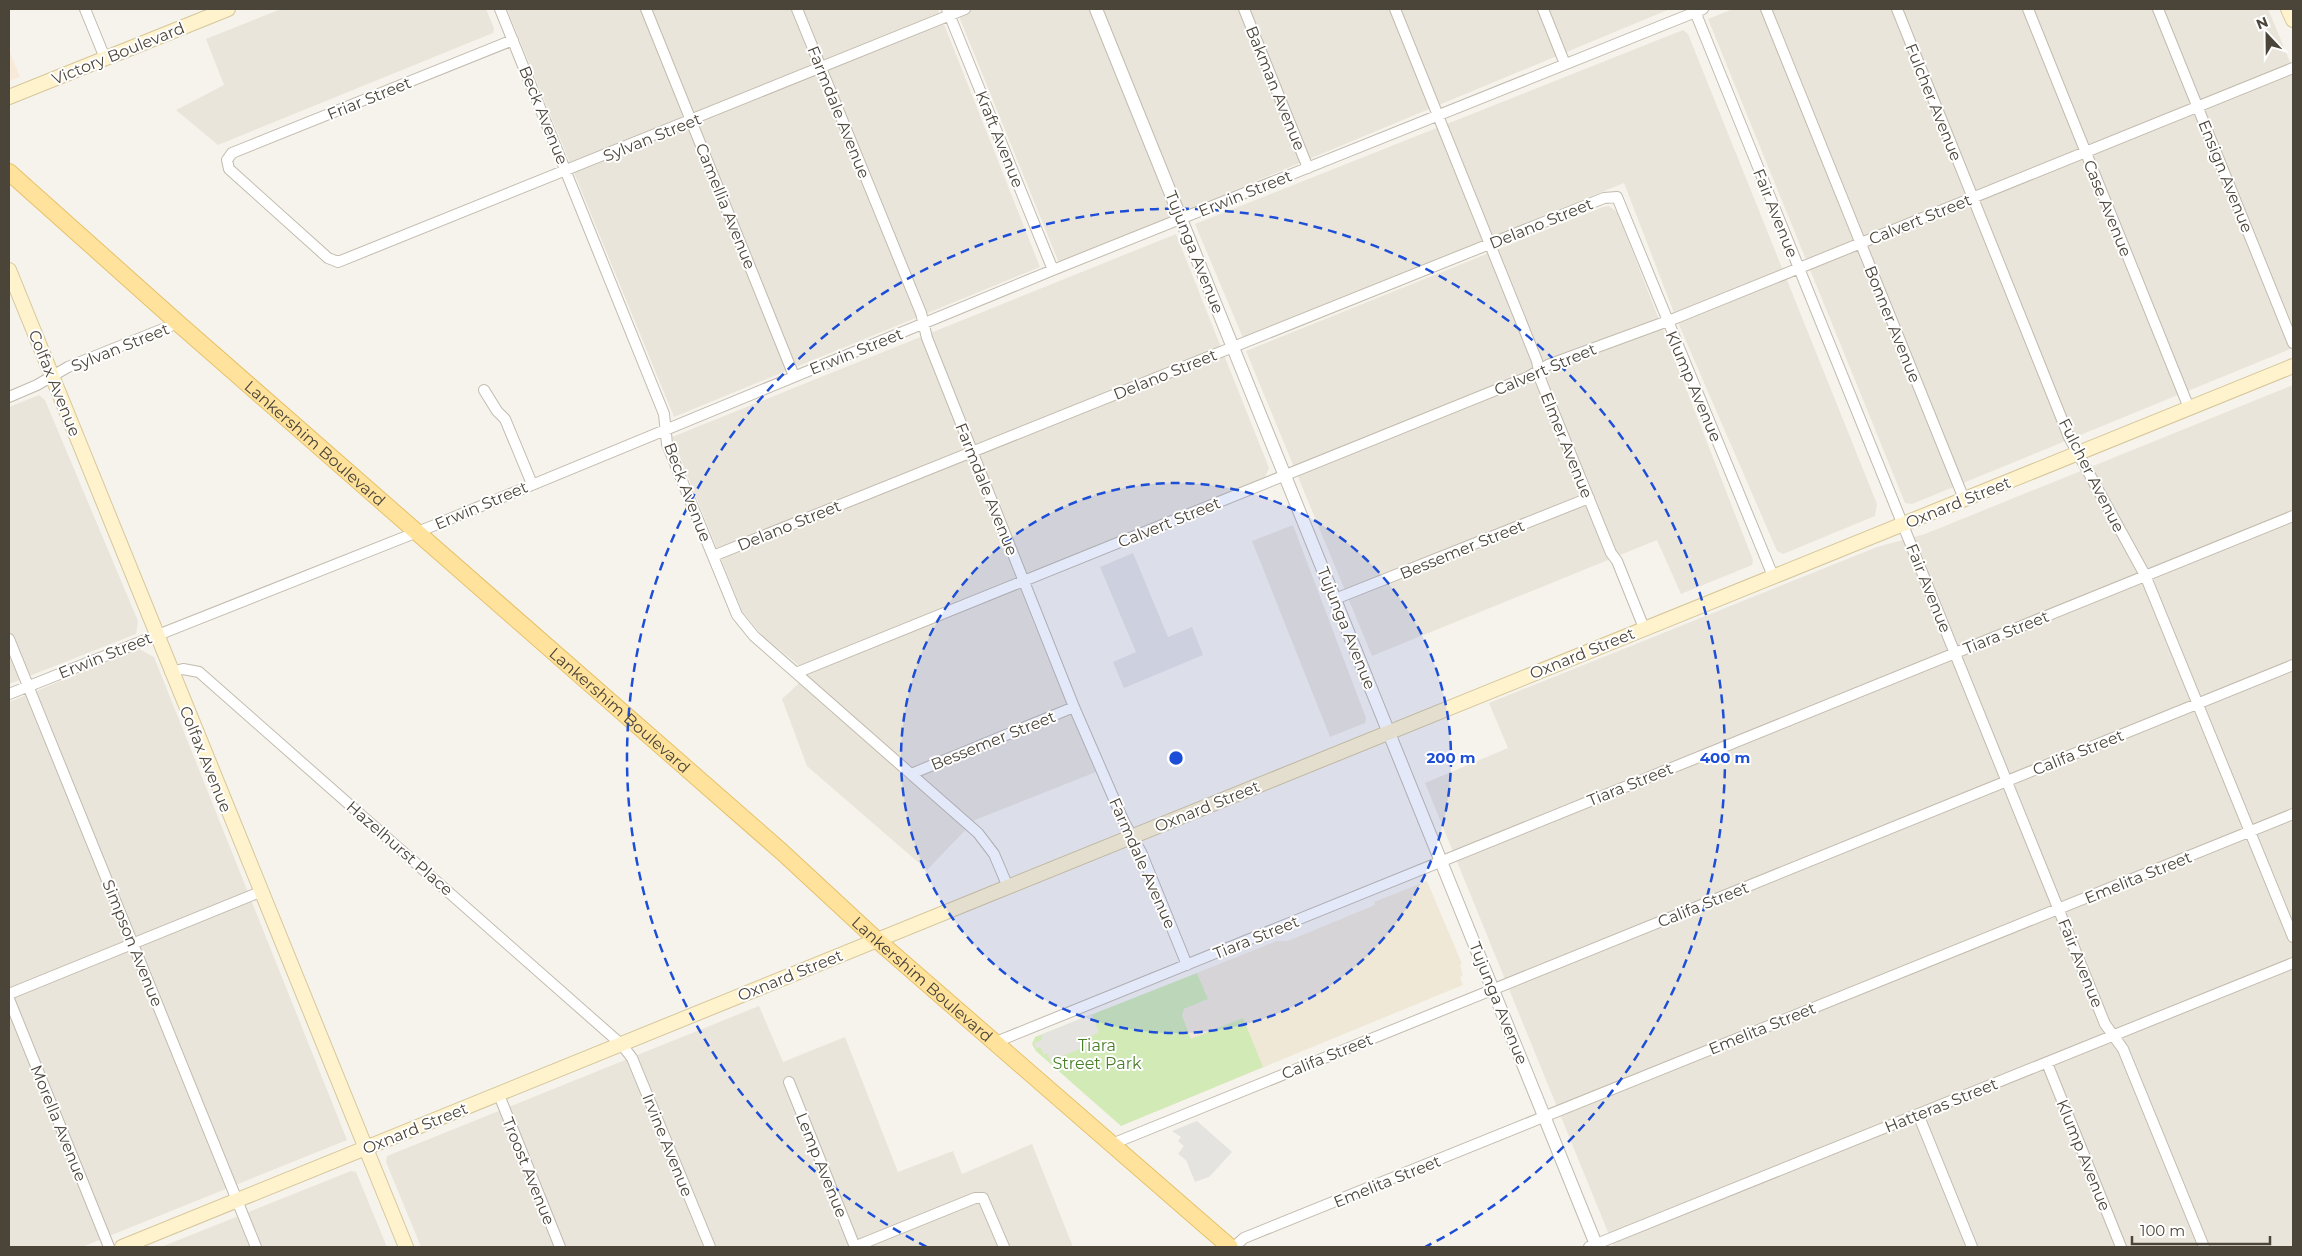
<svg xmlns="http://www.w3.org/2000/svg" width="2302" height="1256" font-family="Montserrat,sans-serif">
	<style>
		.residential { fill: #eae5da }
		.commercial { fill: #f7ead8 }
		.education { fill: #efe8d6 }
		.green { fill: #d2eab5 }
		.parking { fill: #e5e3e0 }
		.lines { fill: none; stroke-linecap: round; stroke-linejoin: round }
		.minor-casing { stroke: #c2bbae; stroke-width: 12 }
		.tertiary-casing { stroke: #c2bbae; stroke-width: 14 }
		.secondary-casing { stroke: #d6c79b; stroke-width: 16 }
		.primary-casing { stroke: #e6c16a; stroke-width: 18 }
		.minor { stroke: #fff; stroke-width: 10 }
		.tertiary { stroke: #fff; stroke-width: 12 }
		.secondary { stroke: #fff3cd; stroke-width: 14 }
		.primary { stroke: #ffe39c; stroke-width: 16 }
		.ring { fill: none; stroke: #1d4ed8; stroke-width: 2.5; stroke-dasharray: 9 6 }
		.labels { text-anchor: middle; stroke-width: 4; stroke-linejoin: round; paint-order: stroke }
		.street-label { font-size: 16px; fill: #4b4439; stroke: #fff }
		.park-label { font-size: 16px; fill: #4a7f2a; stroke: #fff }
		.centre { fill: #1d4ed8; stroke: #fff; stroke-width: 2.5 }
		.ring-label { font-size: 15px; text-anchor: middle; font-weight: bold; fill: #1d4ed8; stroke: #fff; stroke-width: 4; stroke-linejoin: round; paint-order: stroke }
	</style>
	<rect width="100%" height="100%" fill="#f6f3ec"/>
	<path class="residential" d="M281,9h205l8,19 -1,5 -275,112 -42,-35 48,-25 -18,-46z
		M507,9h431l102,258 -366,150z
		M956,9h714l-611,254z
		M1733,9h535l25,60v279l-381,156 -7,-1 -197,-484z
		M1683,30l5,4 189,470 -2,12 -92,38 -6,-3 -101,-233 -52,-135 -381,155 -48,-114z
		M1609,206l8,6 136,348 -1,5 -71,29 -24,-54 -285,116 -126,-305 357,-144z
		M1176,234l93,234 -5,11 -247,98 79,195 -121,48 -48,50 -120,-104 -25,-67 27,-25 -47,-39 -20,-24 -70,-174z
		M2293,385v862h-679l-189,-464 83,-35 -19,-45 388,-156 48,-13z
		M39,395l6,5 93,221 -2,13 -127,50v-277z
		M1293,525l73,193 -1,5 -35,14 -78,-196z
		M139,649l15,8 193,483 -265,107h-73v-545z
		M759,1006l24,56 62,-25 53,135 55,-21 9,23 70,-30 41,103h-652l-35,-85 1,-6z
		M351,1171l5,1 31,75h-226z"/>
	<path class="commercial" d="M9,50l11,27 -11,4z"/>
	<path class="education" d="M1427,881l35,83 -2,1 3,10 -3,2 3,8 -308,127 29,-103 24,-10 -11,-26 80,-32h11l87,-36 -1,-3z"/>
	<path class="green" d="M1197,973l11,26 -24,10 -2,7 9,23 52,-21 20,49 -142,59 -85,-75 -4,-7 3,-7z"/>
	<path class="parking" d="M1133,553l35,84 24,-10 11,28 -79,33 -11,-26 23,-10 -36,-85z
		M1092,1014l7,18 -9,5 2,7 -42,17 -3,-8 -3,2 -4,-8 -4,1 -2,-5 8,-3 -1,-5z
		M1197,1121l35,31 -23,25 -14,5 -9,-22 -8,-6 6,-8 -6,-5 3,-4 -9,-6z"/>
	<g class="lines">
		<defs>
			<path id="minor" d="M85,9l20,49
				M500,9l164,405 3,30 70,171 17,21 224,197 16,21 14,33
				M646,9l148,367
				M797,9l124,304 6,25 147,369 50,115 17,30 46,113
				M947,9l106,261
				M1244,9l64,159
				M1395,9l142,352 4,20 70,172 6,8 27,67
				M1543,9l22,55
				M1694,9l411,1015 18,25 81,198
				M1766,9l198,490
				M1897,9l172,428 76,138 148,362
				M2028,9l161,399
				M2158,9l135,334
				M513,40l-281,113 -5,7 2,9 99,89 10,4 627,-253
				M484,390l13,21 8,8 27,65
				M9,397l28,-12 31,-18 110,-44
				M713,556l891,-358 13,-1 156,379
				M1335,599l254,-101
				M9,639l247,608
				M170,672l13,-3 16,3 423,373 10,13 78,189
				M796,673l732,-296 20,-12 128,-47 617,-250
				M9,694l426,-169 618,-255 650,-261
				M911,774l163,-67
				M9,994l251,-102
				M9,999l100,248
				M996,1042l1297,-526
				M2047,1063l74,184
				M789,1082l66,165
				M499,1095l61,152
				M1918,1114l54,133
				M1112,1144l1181,-479
				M854,1247l121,-49h8l21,49
				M1234,1247l10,-9 1049,-424
				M1589,1247l704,-284"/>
			<path id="tertiary" d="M1096,9l501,1238"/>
			<path id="secondary" d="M2288,9l5,11
				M9,97l219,-88
				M9,270l397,977
				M122,1247c724,-293 1446,-590 2171,-881"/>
			<g id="primary">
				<path id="s1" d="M9,172l169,151 604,529 95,88 353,307"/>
			</g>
		</defs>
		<use href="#minor" class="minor-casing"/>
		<use href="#tertiary" class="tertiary-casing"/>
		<use href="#secondary" class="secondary-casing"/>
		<use href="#primary" class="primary-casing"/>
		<use href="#minor" class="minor"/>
		<use href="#tertiary" class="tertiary"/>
		<use href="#secondary" class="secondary"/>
		<use href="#primary" class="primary"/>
	</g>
	<circle cx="1176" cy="758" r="275" fill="#1d4ed8" fill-opacity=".12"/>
	<g class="ring">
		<circle cx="1176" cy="758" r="275"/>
		<path d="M927 1247A549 549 0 1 1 1425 1247"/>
	</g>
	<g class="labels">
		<g class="street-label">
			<text transform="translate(118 53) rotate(-22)" y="6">Victory Boulevard</text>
			<text transform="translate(1276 88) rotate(68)" y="6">Bakman Avenue</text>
			<text transform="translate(369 98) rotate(-22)" y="6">Friar Street</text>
			<text transform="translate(1934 102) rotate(68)" y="6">Fulcher Avenue</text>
			<text transform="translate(839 112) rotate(68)" y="6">Farmdale Avenue</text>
			<text transform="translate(544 115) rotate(68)" y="6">Beck Avenue</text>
			<text transform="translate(652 137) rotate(-22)" y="6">Sylvan Street</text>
			<text transform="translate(1000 139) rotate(68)" y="6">Kraft Avenue</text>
			<text transform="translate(2226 176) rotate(68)" y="6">Ensign Avenue</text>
			<text transform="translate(1245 193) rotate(-22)" y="6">Erwin Street</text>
			<text transform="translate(726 206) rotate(68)" y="6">Camellia Avenue</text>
			<text transform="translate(2108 208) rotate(68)" y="6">Case Avenue</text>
			<text transform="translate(1776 213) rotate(68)" y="6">Fair Avenue</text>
			<text transform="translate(1920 219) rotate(-22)" y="6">Calvert Street</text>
			<text transform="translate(1541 223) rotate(-22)" y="6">Delano Street</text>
			<text transform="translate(1195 252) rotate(68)" y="6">Tujunga Avenue</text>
			<text transform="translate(1893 324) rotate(68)" y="6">Bonner Avenue</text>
			<text transform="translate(120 347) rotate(-22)" y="6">Sylvan Street</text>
			<text transform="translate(856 351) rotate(-22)" y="6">Erwin Street</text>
			<text transform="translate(1545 369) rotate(-23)" y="6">Calvert Street</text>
			<text transform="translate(1165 374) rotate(-22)" y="6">Delano Street</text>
			<text transform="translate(55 383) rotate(68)" y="6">Colfax Avenue</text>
			<text transform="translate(1694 386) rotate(67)" y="6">Klump Avenue</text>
			<text dy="6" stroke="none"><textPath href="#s1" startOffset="409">Lankershim Boulevard</textPath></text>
			<text transform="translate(1567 445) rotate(68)" y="6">Elmer Avenue</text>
			<text transform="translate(2092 475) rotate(63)" y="6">Fulcher Avenue</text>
			<text transform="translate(987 489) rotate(68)" y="6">Farmdale Avenue</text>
			<text transform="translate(688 492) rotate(69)" y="6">Beck Avenue</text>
			<text transform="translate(1958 502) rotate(-22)" y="6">Oxnard Street</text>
			<text transform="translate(481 505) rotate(-23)" y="6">Erwin Street</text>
			<text transform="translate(1169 522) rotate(-22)" y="6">Calvert Street</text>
			<text transform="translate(789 525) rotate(-22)" y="6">Delano Street</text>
			<text transform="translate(1462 549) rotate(-22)" y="6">Bessemer Street</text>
			<text transform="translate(1929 588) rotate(68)" y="6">Fair Avenue</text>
			<text transform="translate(1347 628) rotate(68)" y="6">Tujunga Avenue</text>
			<text transform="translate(2006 632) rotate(-22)" y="6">Tiara Street</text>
			<text transform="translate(1582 653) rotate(-22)" y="6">Oxnard Street</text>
			<text transform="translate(105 655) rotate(-22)" y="6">Erwin Street</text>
			<text dy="6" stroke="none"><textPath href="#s1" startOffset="814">Lankershim Boulevard</textPath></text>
			<text transform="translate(993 740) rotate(-22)" y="6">Bessemer Street</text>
			<text transform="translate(2078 752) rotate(-22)" y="6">Califa Street</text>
			<text transform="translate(206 759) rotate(68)" y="6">Colfax Avenue</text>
			<text transform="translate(1630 784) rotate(-22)" y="6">Tiara Street</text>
			<text transform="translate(1207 806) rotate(-22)" y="6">Oxnard Street</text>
			<text transform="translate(400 848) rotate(41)" y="6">Hazelhurst Place</text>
			<text transform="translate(1143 863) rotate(66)" y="6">Farmdale Avenue</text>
			<text transform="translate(2138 877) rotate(-22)" y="6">Emelita Street</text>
			<text transform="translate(1703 904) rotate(-22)" y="6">Califa Street</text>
			<text transform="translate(1256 937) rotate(-22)" y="6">Tiara Street</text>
			<text transform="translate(133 943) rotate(68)" y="6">Simpson Avenue</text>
			<text transform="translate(2081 963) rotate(68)" y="6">Fair Avenue</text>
			<text transform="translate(790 975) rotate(-22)" y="6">Oxnard Street</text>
			<text dy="6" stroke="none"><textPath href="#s1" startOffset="1219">Lankershim Boulevard</textPath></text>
			<text transform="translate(1499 1003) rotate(68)" y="6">Tujunga Avenue</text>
			<text transform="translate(1762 1028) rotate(-22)" y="6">Emelita Street</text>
			<text transform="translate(1327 1056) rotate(-22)" y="6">Califa Street</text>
			<text transform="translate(1941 1105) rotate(-22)" y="6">Hatteras Street</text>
			<text transform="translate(59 1123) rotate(68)" y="6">Morella Avenue</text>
			<text transform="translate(415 1128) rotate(-22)" y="6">Oxnard Street</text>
			<text transform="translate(668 1145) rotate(68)" y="6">Irvine Avenue</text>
			<text transform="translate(2084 1155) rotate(68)" y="6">Klump Avenue</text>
			<text transform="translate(822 1165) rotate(68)" y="6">Lemp Avenue</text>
			<text transform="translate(529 1171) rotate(68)" y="6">Troost Avenue</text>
			<text transform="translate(1387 1181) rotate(-22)" y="6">Emelita Street</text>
		</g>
		<g class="park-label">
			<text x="1097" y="1051">Tiara<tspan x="1097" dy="18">Street Park</tspan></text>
		</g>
	</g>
	<circle cx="1176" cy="758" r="8" class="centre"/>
	<g class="ring-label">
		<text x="1451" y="763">200 m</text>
		<text x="1725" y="763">400 m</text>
	</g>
	<rect width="2302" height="1256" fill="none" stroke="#4b4439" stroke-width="20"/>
	<g transform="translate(2267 35) rotate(338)" stroke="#ffffff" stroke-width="4" paint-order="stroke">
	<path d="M0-4L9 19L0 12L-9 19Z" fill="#4b4439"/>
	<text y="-8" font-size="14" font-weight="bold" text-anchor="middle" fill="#4b4439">N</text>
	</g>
	<path d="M2132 1236v8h138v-8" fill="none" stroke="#4b4439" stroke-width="2.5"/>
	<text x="2140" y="1236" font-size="15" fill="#4b4439" stroke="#ffffff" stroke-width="4" paint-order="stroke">100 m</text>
</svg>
